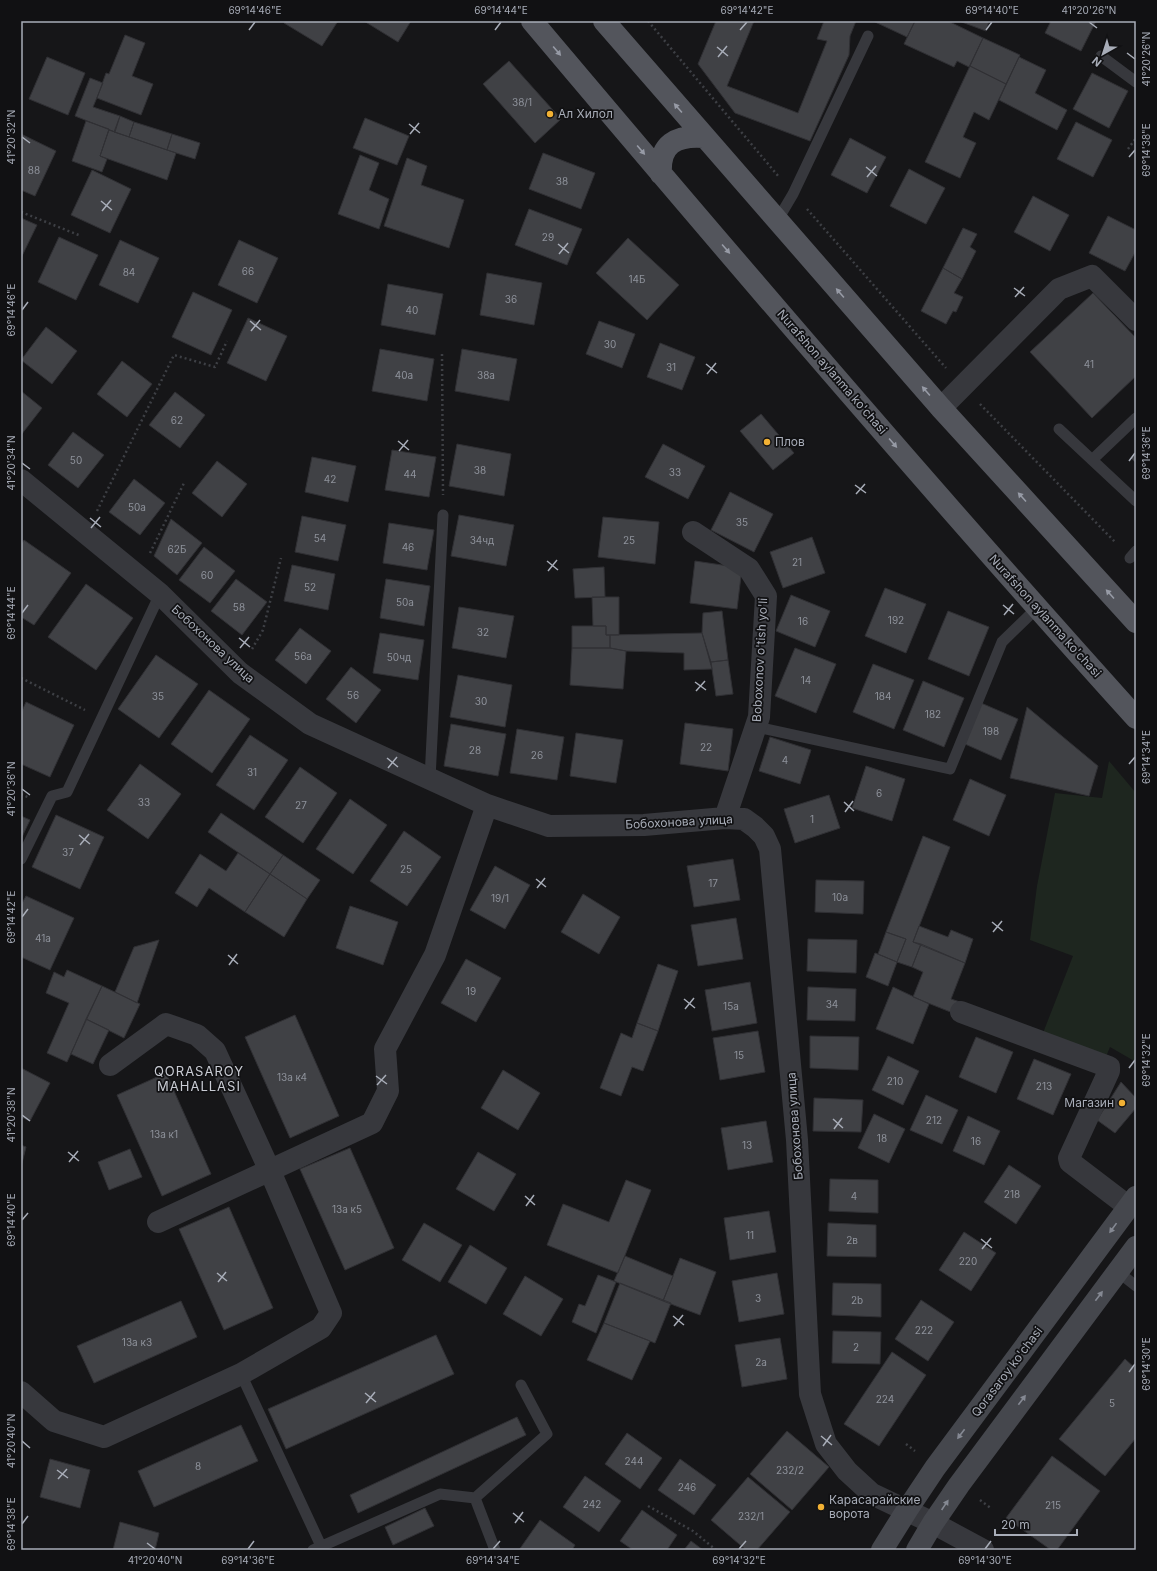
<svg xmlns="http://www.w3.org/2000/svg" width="1157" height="1571" font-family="Inter,sans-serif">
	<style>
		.green { fill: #1e261f }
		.building { fill: #404145; stroke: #303034 }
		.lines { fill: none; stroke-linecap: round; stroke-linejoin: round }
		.path { stroke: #3d3f44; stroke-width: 2.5; stroke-dasharray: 2 3; stroke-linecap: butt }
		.lane { stroke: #37383d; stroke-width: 11 }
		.street { stroke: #37383d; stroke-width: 22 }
		.secondary { stroke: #45474d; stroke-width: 22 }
		.primary { stroke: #53555c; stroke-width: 22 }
		.oneway { fill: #979ba6 }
		.oneway2 { fill: #858993 }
		.ticks { fill: none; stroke: #a8adb8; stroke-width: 1.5 }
		.poi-dot { fill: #f2b134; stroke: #111113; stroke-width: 1.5 }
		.labels { text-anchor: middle; stroke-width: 3.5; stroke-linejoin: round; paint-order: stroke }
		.number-label { font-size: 10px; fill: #8e929b }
		.poi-label { font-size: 12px; fill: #a8adb8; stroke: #111113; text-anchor: start }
		.street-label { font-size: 12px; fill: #a8adb8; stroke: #111113 }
		.neighbourhood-label { font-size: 13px; letter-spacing: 1px; fill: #c9ccd4; stroke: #111113 }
		.neatline { fill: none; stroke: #a8adb8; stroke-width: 1.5 }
		.ticks-label { font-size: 10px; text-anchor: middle; fill: #a8adb8 }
	</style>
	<rect width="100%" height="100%" fill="#161618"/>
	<path class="green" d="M1109,761l27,32v269l-26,-15 -5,12 -62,-26 30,-77 -43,-16 7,-54 18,-93 47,5z"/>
	<path class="building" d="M285,21h53l-16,25 -38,-23z
		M364,21h47l-13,21z
		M716,21h38l-27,65 71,27 29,-72 -10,-2 7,-18h32l-6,15 -1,19 -39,86 -75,-28 -37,-49z
		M873,21h42l-8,16z
		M915,21h33l35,17 -14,29 -12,-6 -3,6 -50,-23z
		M959,21h30l-3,10z
		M1051,21h45l-15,30 -36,-18z
		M125,35l20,8 -13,33 21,8 -12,31 -44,-17 9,-25 3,1z
		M983,38l37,17 -14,29 -36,-18z
		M47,57l38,16 -17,42 -39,-16z
		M1019,57l27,13 -11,23 32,17 -10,20 -58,-30z
		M509,61l52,58 -26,24 -52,-59z
		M970,66l36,18 -17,36 -15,-8 -11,25 13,6 -16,35 -35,-16z
		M1092,73l36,18 -19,37 -36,-19z
		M90,78l13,5 -10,24 27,9 -5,16 -40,-16z
		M120,116l14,6 -5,15 -15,-5z
		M365,118l44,18 -12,29 -44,-17z
		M86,121l23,8 -9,27 7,3 -5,13 -30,-11z
		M134,122l38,12 -5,16 -38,-13z
		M1076,122l36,18 -19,37 -36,-18z
		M109,130l67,23 -9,27 -67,-24z
		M21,134l35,17 -21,45 -14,-6z
		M172,134l28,9 -5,16 -28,-9z
		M850,138l36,19 -19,36 -36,-18z
		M543,153l52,20 -14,36 -52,-20z
		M360,155l19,8 -10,27 20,9 -10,30 -41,-15z
		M407,158l20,8 -6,19 43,15 -15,48 -65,-22z
		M909,169l36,19 -19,36 -36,-18z
		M92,170l39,19 -21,44 -39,-18z
		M1033,196l36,19 -19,36 -36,-19z
		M529,209l53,20 -15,36 -52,-20z
		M1108,216l28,14v21l-11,20 -36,-18z
		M21,218l16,7 -16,33z
		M963,228l14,6 -7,13 6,4 -14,28 -19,-11z
		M59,237l39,18 -22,45 -38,-18z
		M628,238l51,47 -32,35 -51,-47z
		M120,240l39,18 -21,45 -39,-18z
		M239,240l39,18 -21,45 -39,-18z
		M943,268l19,11 -8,14 9,4 -7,15 -3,-1 -7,13 -25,-13z
		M487,273l55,10 -8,42 -54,-10z
		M388,284l55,10 -8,41 -54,-10z
		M193,292l39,18 -21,45 -39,-18z
		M1093,293l43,45v38l-44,42 -62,-66z
		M248,318l39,18 -21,45 -39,-18z
		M599,321l36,13 -13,34 -36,-14z
		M46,327l31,24 -25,33 -31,-24z
		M660,343l35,14 -13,33 -35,-13z
		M380,349l54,10 -7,42 -55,-10z
		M462,349l55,10 -8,42 -54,-10z
		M122,361l30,23 -25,33 -30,-23z
		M21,391l21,17 -21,27z
		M175,392l30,23 -25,33 -31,-23z
		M761,414l33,39 -21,17 -33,-39z
		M73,432l31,23 -26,33 -30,-23z
		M457,444l54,10 -7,42 -55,-10z
		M663,444l42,22 -17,33 -43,-22z
		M392,450l44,7 -7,40 -44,-7z
		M1136,454v9l-5,-5z
		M312,457l44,9 -8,36 -43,-10z
		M217,461l30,23 -25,33 -30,-24z
		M134,479l31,24 -25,32 -31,-23z
		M730,492l43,22 -19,38 -43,-22z
		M459,515l55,10 -8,41 -55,-10z
		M302,516l44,9 -8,36 -43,-9z
		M603,517l56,5 -4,42 -57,-7z
		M171,519l31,24 -25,32 -23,-19z
		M389,523l45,7 -7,40 -44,-7z
		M812,537l13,36 -42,15 -13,-36z
		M24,540l47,33 -37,52 -13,-8v-73z
		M204,547l31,24 -25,32 -31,-23z
		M695,561l47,7 -5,41 -47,-6z
		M292,565l43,9 -7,36 -44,-9z
		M604,567l1,30 -30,1 -2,-29z
		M236,579l31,23 -25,33 -31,-24z
		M386,579l44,7 -6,40 -44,-8z
		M86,584l47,34 -37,52 -48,-33z
		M885,588l41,16 -20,49 -41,-17z
		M791,595l39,16 -15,36 -39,-16z
		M592,597h27v38h-13v-9h-13z
		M459,607l55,9 -8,42 -54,-10z
		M722,611l6,49 -17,2 -9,-29 1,-20z
		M948,611l41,16 -20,49 -41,-17z
		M572,626h34v9h4v13h-38z
		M300,628l31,23 -25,33 -31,-24z
		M380,633l44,7 -6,40 -45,-7z
		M702,633l10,36 -28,1v-17l-58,-2 -16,-3v-13z
		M572,648h38l16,3 -3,38 -53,-4z
		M795,648l41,16 -20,49 -41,-17z
		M156,655l42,29 -39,54 -41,-29z
		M728,660l5,34 -17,2 -5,-34z
		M873,664l41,16 -20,49 -41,-17z
		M351,667l30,23 -25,33 -30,-24z
		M458,675l54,10 -7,42 -55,-10z
		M923,681l41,17 -20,49 -41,-17z
		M209,690l41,29 -38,54 -41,-29z
		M26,702l48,23 -24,52 -29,-13v-51z
		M981,703l37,16 -17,41 -36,-16z
		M1027,707l71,59 -9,30 -79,-18z
		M685,723l48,6 -5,42 -48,-7z
		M451,724l55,10 -8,42 -54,-10z
		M517,729l47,8 -7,43 -47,-7z
		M576,733l47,7 -7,43 -46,-7z
		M250,735l38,25 -34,50 -38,-25z
		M770,737l41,13 -11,34 -41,-13z
		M140,764l41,30 -33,45 -41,-29z
		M866,766l39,13 -13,42 -40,-13z
		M300,767l37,26 -34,50 -38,-26z
		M970,779l36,16 -17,41 -36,-16z
		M829,795l11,33 -45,15 -11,-34z
		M350,799l37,26 -34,49 -37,-25z
		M221,813l62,42 -13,19 -62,-42z
		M56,815l48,22 -24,52 -48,-22z
		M21,816l9,4 -9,19z
		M404,831l37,26 -34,49 -37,-25z
		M923,836l27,11 -37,95 8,2 -9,23 -15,-5 9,-23 -20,-7z
		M238,853l32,21 -25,38 -36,-24 -12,19 -22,-14 25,-39 26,17z
		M283,855l37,25 -13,19 -37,-25z
		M733,859l7,41 -46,7 -7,-41z
		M495,866l35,19 -25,44 -35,-19z
		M270,874l37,25 -23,38 -39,-25z
		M816,880l48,1 -1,33 -48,-2z
		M583,894l37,23 -21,37 -38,-22z
		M26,896l48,22 -24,52 -29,-13v-52z
		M350,906l48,16 -15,43 -47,-17z
		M736,918l7,41 -45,7 -7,-41z
		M919,926l29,11 3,-7 22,9 -8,24 -52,-21z
		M886,932l20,7 -9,23 -19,-8z
		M808,939l49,1 -1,33 -49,-2z
		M159,940l-22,63 -22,-11 19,-45z
		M921,944l44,19 -14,36 12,4 -5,12 -45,-18 10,-25 -11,-5z
		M875,953l22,9 -9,24 -22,-9z
		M466,959l35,19 -25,44 -35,-19z
		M658,964l20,7 -20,60 -21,-8z
		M67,970l35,16 -35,76 -20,-9 22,-50 -23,-10 8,-21 10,5z
		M750,982l7,41 -45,8 -7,-41z
		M102,986l38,18 -16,34 -38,-19z
		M808,987l48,2 -1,32 -48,-1z
		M893,987l36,17 -16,40 -37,-15z
		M295,1015l44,101 -49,22 -45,-101z
		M86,1019l23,11 -16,34 -22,-10z
		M637,1023l21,8 -15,40 -11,-4 -11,29 -21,-8 21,-55 11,5z
		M758,1031l7,41 -45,8 -7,-42z
		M810,1036l49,1 -1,33 -48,-2z
		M976,1037l37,15 -17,41 -37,-16z
		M888,1056l31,15 -16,34 -31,-15z
		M1034,1059l37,15 -18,41 -36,-16z
		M21,1068l29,15 -20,38 -9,-4z
		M503,1070l37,23 -22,37 -37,-22z
		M166,1073l45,101 -49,22 -45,-101z
		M1121,1082l15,16v10l-21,25 -18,-13z
		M926,1095l32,15 -16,34 -32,-14z
		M814,1098l49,2 -2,32 -48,-1z
		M874,1114l31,15 -16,34 -31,-15z
		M968,1116l32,15 -16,34 -31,-14z
		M766,1121l7,41 -45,8 -7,-42z
		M21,1145l5,2 -5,20z
		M350,1148l44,100 -49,22 -45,-101z
		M130,1149l12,28 -33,13 -11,-28z
		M478,1152l38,22 -22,37 -38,-22z
		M1009,1165l32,21 -25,38 -32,-22z
		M830,1179l48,1v33l-49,-2z
		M626,1180l25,10 -33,83 -71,-28 16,-41 46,18z
		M229,1207l44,101 -49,22 -45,-101z
		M769,1211l7,41 -46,8 -6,-42z
		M424,1223l38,22 -22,37 -38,-22z
		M828,1223l48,2v32l-49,-1z
		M964,1232l32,21 -25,38 -32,-21z
		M470,1245l37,23 -21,36 -38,-22z
		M625,1256l48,20 -10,25 -49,-20z
		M680,1258l36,14 -16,43 -37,-14z
		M777,1273l7,41 -45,8 -7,-41z
		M598,1275l18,7 -20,51 -24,-11 7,-18 6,2z
		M525,1276l38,23 -22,37 -38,-22z
		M620,1283l51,20 -16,40 -51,-20z
		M833,1283l48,1v33l-49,-2z
		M921,1300l33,22 -26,39 -33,-22z
		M181,1301l16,36 -103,46 -17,-37z
		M604,1323l46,18 -18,39 -45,-20z
		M833,1331l48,1 -1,32 -48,-1z
		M436,1335l18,39 -168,75 -18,-40z
		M780,1338l7,41 -45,8 -7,-42z
		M892,1352l34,23 -47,71 -35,-22z
		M1125,1359l11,10v69l-31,38 -46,-37z
		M517,1417l9,18 -168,78 -8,-18z
		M241,1425l17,36 -104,46 -16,-36z
		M787,1431l42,36 -37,43 -42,-36z
		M627,1433l35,25 -22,31 -35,-25z
		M1052,1456l48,35 -43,59h-6l-45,-32z
		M50,1459l40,11 -10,38 -40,-11z
		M680,1459l36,26 -22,30 -36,-25z
		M585,1476l36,25 -22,31 -36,-25z
		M748,1477l42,35 -33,38h-11l-35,-30z
		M425,1508l9,18 -41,19 -8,-18z
		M642,1510l35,25 -10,15h-34l-13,-9z
		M540,1520l35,25 -3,5h-53z
		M120,1522l39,11 -4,17h-42z
		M691,1541l12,9h-19z"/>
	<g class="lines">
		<path class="path" d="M648,21l131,156
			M1128,149l8,-11
			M807,209l139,159
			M21,212l60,24
			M442,354l1,141
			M980,404l136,139
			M97,511l77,-156 41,12 12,-26
			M150,553l35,-72
			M252,649l11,-19 18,-72
			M21,678l64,32
			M21,794l9,4
			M906,1444l9,7
			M980,1500l12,9
			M648,1506l45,25 23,19"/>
		<path class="lane" d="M1101,56l35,26
			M777,221l16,-27 75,-158
			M1059,429l77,72
			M1092,460l44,-42
			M1130,558l6,-7
			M757,727l193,42 52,-127 35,-34
			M430,779l13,-264
			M21,859l31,-63 15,-4 93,-198
			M1117,1271l19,15
			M241,1374l80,172
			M475,1498l72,-64 -26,-49
			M313,1550l127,-56 35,4 20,52"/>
		<path class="street" d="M941,408l118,-119 33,-13 44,44
			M21,480l139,114 80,79 70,51 177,81 62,21 95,-1 81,-7 19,1 11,8 9,9 6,13 27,291 13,254 16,50 21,27 25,23 61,29 50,27
			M693,532l56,37 17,27 -7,121 -34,101
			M961,1012l148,55v4l-40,87 1,4 59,45
			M158,1222l214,-99 16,-32 -3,-42 50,-94 52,-150
			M21,1392l33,29 50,16 137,-63 80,-46 10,-15 -61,-142 -55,-120 -18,-16 -31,-11 -56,41"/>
		<path class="secondary" d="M882,1550l25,-40 28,-42 201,-271
			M917,1550l16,-27 26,-38 177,-238"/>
		<path class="primary" d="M532,21c198,235 398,469 604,697
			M604,21l337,387 195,214
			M661,174c-2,-30 15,-39 43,-37"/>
	</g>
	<defs><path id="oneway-solid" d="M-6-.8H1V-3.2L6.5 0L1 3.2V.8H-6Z"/></defs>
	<g class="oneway">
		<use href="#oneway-solid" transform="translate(557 51) rotate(50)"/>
		<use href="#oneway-solid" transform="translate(678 108) rotate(-131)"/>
		<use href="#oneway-solid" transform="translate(641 150) rotate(50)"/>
		<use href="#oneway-solid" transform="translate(726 249) rotate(49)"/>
		<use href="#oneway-solid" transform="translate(840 293) rotate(-131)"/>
		<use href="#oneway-solid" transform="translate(926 391) rotate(-131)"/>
		<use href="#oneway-solid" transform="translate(893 443) rotate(49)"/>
		<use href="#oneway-solid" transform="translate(1022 497) rotate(-132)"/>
		<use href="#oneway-solid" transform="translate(1110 594) rotate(-132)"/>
	</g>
	<g class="oneway2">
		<use href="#oneway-solid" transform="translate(1113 1228) rotate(126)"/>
		<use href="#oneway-solid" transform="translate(1099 1296) rotate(-53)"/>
		<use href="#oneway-solid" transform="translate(1022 1400) rotate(-53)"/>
		<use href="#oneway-solid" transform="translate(961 1434) rotate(127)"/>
		<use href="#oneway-solid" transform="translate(945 1505) rotate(-56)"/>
	</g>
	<path class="ticks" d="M1089,22l8,6M249,30l6,-8M495,30l6,-8M740,30l7,-8M986,30l6,-8M717,47l11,9M1127,53l8,6M718,57l9,-11M409,124l11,9M410,134l9,-11M22,137l8,6M1129,157l6,-7M866,167l11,9M867,177l9,-11M101,201l11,9M102,211l9,-11M558,244l11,9M559,254l9,-11M1014,288l11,8M1015,297l9,-10M22,310l6,-8M250,321l11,9M251,331l9,-11M706,364l11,9M707,374l9,-11M398,441l11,9M399,451l9,-11M1129,461l6,-8M22,463l8,6M855,485l11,8M856,494l9,-10M90,518l11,9M91,528l9,-11M547,561l11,9M548,571l9,-11M1003,605l11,9M22,613l6,-8M1004,615l9,-11M239,638l11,9M240,648l9,-11M695,682l11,8M696,691l9,-10M387,758l11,9M1129,764l6,-7M388,768l9,-11M22,789l8,6M844,802l10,9M845,812l8,-11M79,835l11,9M80,845l9,-11M536,879l10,8M537,888l8,-10M22,917l6,-8M992,922l11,9M993,932l9,-11M228,955l10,9M229,965l8,-11M684,999l11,9M685,1009l9,-11M1129,1068l6,-8M376,1076l11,8M377,1085l9,-10M22,1115l8,6M833,1119l10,9M834,1129l8,-11M68,1152l11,9M69,1162l9,-11M525,1196l10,9M526,1206l8,-11M22,1220l6,-7M981,1239l11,9M982,1249l9,-11M217,1273l10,8M218,1282l8,-10M673,1316l11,9M674,1326l9,-11M1129,1372l6,-8M365,1393l11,9M366,1403l9,-11M821,1436l11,9M22,1441l8,7M823,1446l8,-11M57,1470l11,8M58,1479l9,-10M513,1513l11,9M515,1523l8,-11M22,1524l6,-8M147,1543l8,6M248,1549l6,-8M493,1549l7,-8M739,1549l7,-8M985,1549l6,-8"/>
	<g class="poi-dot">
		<circle cx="550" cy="114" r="4"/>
		<circle cx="767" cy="442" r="4"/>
		<circle cx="1122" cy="1103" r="4"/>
		<circle cx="821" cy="1507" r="4"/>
	</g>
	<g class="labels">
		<g class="number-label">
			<text x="522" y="106">38/1</text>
			<text x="34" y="174">88</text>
			<text x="562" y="185">38</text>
			<text x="548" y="241">29</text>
			<text x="248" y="275">66</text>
			<text x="129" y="276">84</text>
			<text x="637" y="283">14Б</text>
			<text x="511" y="303">36</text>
			<text x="412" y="314">40</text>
			<text x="610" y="348">30</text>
			<text x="1089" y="368">41</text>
			<text x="671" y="371">31</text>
			<text x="404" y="379">40a</text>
			<text x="486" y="379">38a</text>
			<text x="177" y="424">62</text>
			<text x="76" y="464">50</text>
			<text x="480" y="474">38</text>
			<text x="675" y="476">33</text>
			<text x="410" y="478">44</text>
			<text x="330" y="483">42</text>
			<text x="137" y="511">50a</text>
			<text x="742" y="526">35</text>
			<text x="320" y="542">54</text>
			<text x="482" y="544">34чд</text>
			<text x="629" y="544">25</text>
			<text x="408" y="551">46</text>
			<text x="177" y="553">62Б</text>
			<text x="797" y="566">21</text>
			<text x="207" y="579">60</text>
			<text x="310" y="591">52</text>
			<text x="405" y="606">50а</text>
			<text x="239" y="611">58</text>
			<text x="896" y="624">192</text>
			<text x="803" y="625">16</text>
			<text x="483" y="636">32</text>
			<text x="303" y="660">56a</text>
			<text x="399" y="661">50чд</text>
			<text x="806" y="684">14</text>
			<text x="353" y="699">56</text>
			<text x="158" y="700">35</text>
			<text x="883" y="700">184</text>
			<text x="481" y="705">30</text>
			<text x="933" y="718">182</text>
			<text x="991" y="735">198</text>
			<text x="706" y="751">22</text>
			<text x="475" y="754">28</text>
			<text x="537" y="759">26</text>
			<text x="785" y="764">4</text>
			<text x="252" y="776">31</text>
			<text x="879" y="797">6</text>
			<text x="144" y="806">33</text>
			<text x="301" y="809">27</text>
			<text x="812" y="823">1</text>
			<text x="68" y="856">37</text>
			<text x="406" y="873">25</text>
			<text x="713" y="887">17</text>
			<text x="840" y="901">10a</text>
			<text x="500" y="902">19/1</text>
			<text x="43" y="942">41a</text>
			<text x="471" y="995">19</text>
			<text x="832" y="1008">34</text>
			<text x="731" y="1010">15a</text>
			<text x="739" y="1059">15</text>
			<text x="292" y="1081">13a к4</text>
			<text x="895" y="1085">210</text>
			<text x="1044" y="1090">213</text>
			<text x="934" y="1124">212</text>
			<text x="164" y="1138">13a к1</text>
			<text x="882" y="1142">18</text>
			<text x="976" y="1145">16</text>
			<text x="747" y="1149">13</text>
			<text x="1012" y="1198">218</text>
			<text x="854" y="1200">4</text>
			<text x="347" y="1213">13a к5</text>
			<text x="750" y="1239">11</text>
			<text x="852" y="1244">2в</text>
			<text x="968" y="1265">220</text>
			<text x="758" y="1302">3</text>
			<text x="857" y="1304">2b</text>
			<text x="924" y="1334">222</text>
			<text x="137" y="1346">13a к3</text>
			<text x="856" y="1351">2</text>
			<text x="761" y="1366">2a</text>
			<text x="885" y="1403">224</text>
			<text x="1112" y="1407">5</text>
			<text x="634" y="1465">244</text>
			<text x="198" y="1470">8</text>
			<text x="790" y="1474">232/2</text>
			<text x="687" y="1491">246</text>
			<text x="592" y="1508">242</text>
			<text x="1053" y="1509">215</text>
			<text x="751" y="1520">232/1</text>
		</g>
		<g class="poi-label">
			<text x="558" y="118">Ал Хилол</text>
			<text x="775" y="446">Плов</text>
			<text x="1114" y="1107" text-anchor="end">Магазин</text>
			<text x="829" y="1504">Карасарайские<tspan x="829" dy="14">ворота</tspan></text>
		</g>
		<g class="street-label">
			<text transform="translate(832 372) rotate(49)" y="4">Nurafshon aylanma ko'chasi</text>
			<text transform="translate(1045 616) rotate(48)" y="4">Nurafshon aylanma ko'chasi</text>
			<text transform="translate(213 644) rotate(43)" y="4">Бобохонова улица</text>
			<text transform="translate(760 660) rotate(-87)" y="4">Boboxonov o'tish yo'li</text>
			<text transform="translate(679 822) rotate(-3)" y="4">Бобохонова улица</text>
			<text transform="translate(795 1126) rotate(-94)" y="4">Бобохонова улица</text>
			<text transform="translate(1007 1372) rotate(-53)" y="4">Qorasaroy ko'chasi</text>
		</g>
		<g class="neighbourhood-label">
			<text x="199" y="1076">QORASAROY<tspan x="199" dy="15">MAHALLASI</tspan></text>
		</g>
	</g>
	<rect width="1157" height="1571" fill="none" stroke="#111113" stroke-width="44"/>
	<g transform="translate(1103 54) rotate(219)" stroke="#111113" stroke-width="3" paint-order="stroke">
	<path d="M0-3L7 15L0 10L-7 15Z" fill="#a8adb8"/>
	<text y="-6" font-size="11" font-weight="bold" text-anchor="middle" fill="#a8adb8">N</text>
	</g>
	<path d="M995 1529v6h82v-6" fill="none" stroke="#a8adb8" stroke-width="2"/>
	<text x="1001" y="1529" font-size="12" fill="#a8adb8" stroke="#111113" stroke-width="3" paint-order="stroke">20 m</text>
	<rect x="22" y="22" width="1113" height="1527" class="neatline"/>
	<g class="ticks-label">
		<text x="255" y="14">69°14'46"E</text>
		<text x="501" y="14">69°14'44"E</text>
		<text x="747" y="14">69°14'42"E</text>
		<text x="992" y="14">69°14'40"E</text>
		<text x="1089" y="14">41°20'26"N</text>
		<text transform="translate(1146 59) rotate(-90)" y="4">41°20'26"N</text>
		<text transform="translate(11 137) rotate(-90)" y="4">41°20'32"N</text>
		<text transform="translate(1146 150) rotate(-90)" y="4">69°14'38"E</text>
		<text transform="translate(11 310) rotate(-90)" y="4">69°14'46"E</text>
		<text transform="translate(1146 453) rotate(-90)" y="4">69°14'36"E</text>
		<text transform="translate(11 463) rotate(-90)" y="4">41°20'34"N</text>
		<text transform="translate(11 613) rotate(-90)" y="4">69°14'44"E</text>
		<text transform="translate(1146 757) rotate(-90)" y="4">69°14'34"E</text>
		<text transform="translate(11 789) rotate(-90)" y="4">41°20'36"N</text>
		<text transform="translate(11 917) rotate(-90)" y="4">69°14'42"E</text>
		<text transform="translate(1146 1060) rotate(-90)" y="4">69°14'32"E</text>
		<text transform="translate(11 1115) rotate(-90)" y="4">41°20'38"N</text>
		<text transform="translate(11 1220) rotate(-90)" y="4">69°14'40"E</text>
		<text transform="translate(1146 1364) rotate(-90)" y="4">69°14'30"E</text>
		<text transform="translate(11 1441) rotate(-90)" y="4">41°20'40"N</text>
		<text transform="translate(11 1524) rotate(-90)" y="4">69°14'38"E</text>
		<text x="155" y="1564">41°20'40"N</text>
		<text x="248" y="1564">69°14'36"E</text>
		<text x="493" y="1564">69°14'34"E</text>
		<text x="739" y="1564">69°14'32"E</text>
		<text x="985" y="1564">69°14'30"E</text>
	</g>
</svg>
